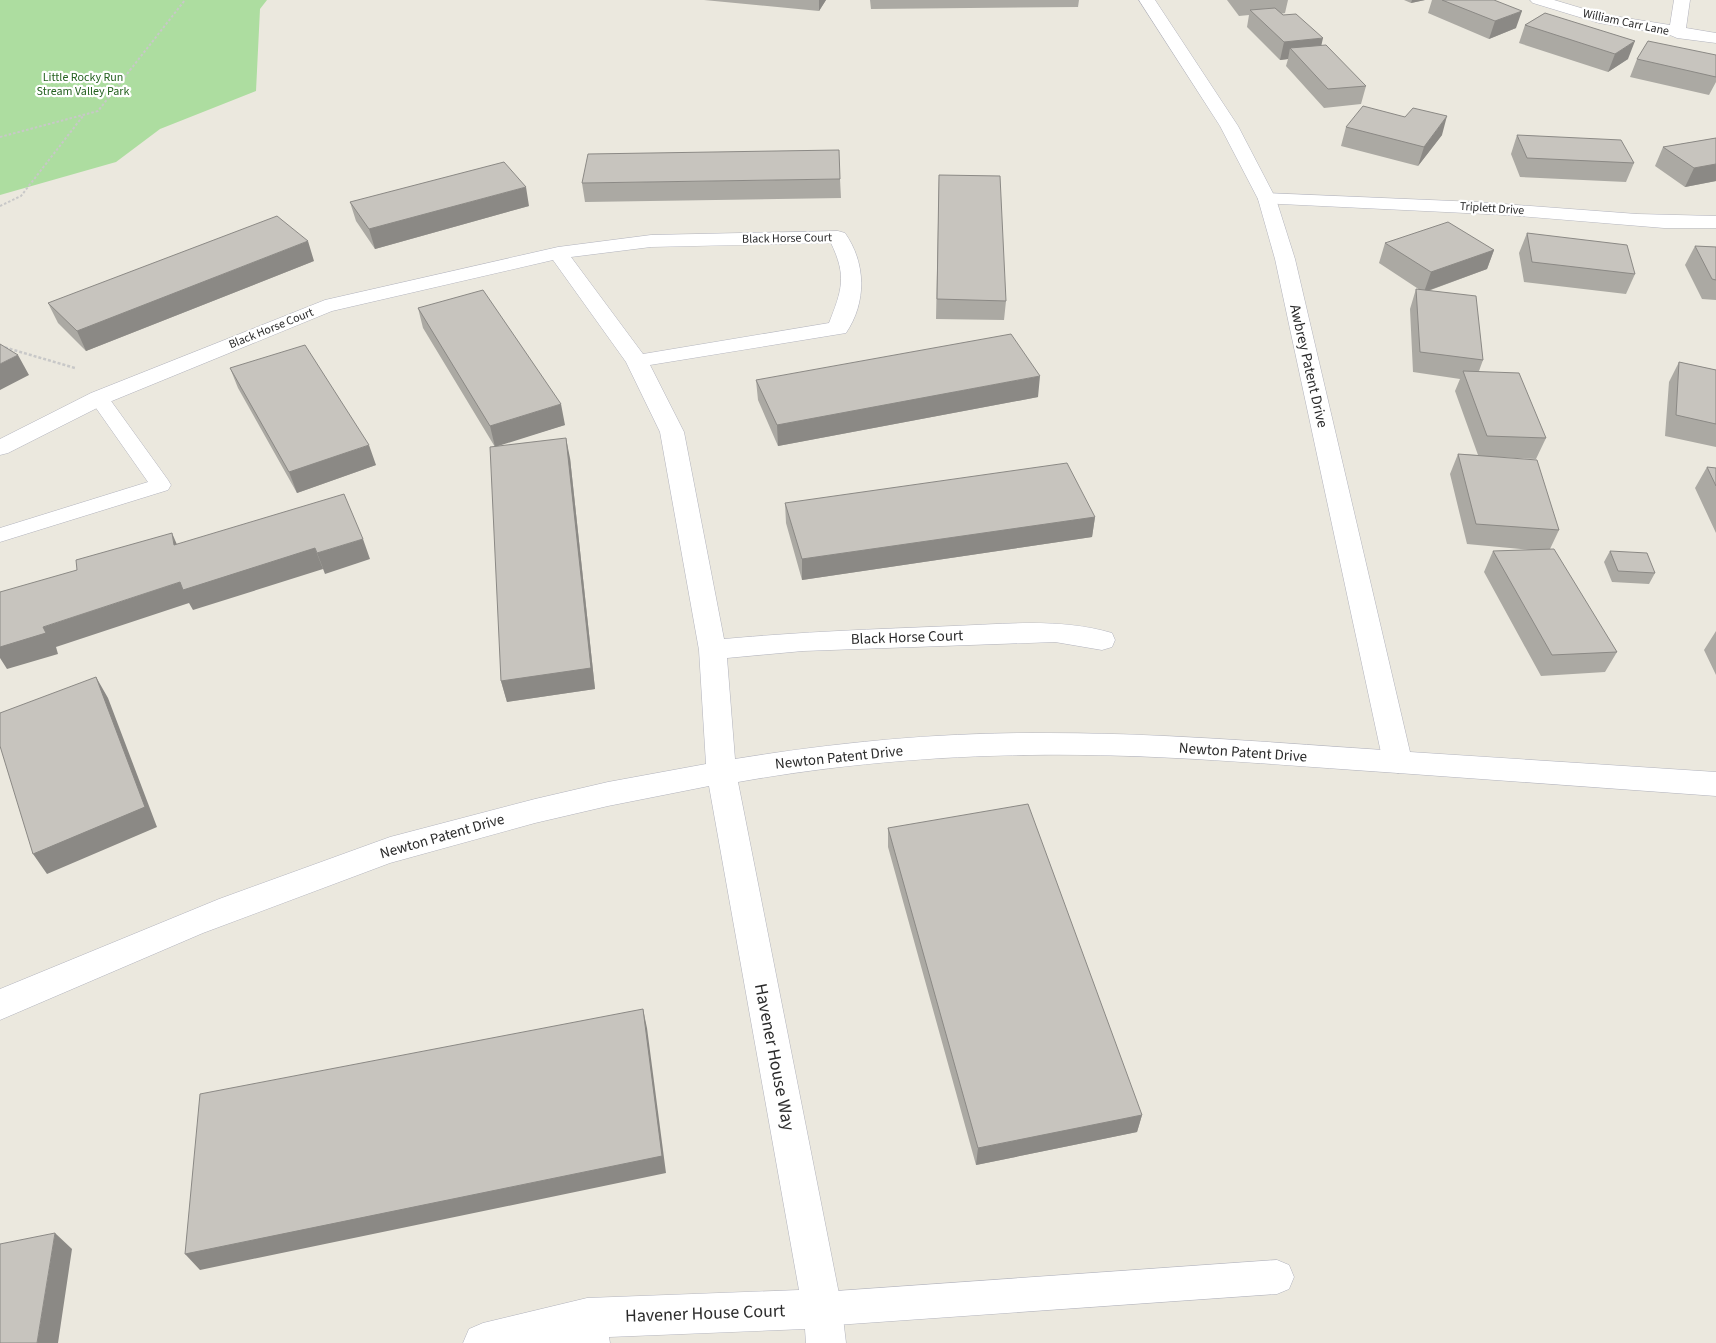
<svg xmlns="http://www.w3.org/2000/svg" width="1716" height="1343" font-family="'Source Sans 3',sans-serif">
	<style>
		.green { fill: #addda0 }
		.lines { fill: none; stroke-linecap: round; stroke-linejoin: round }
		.lane-casing { stroke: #b2b3bd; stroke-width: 1 }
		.street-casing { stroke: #b2b3bd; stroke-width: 1 }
		.secondary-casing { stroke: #b2b3bd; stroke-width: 1 }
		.path-far1 { stroke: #c8c8c8; stroke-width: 2; stroke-dasharray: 2.5 2; stroke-linecap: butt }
		.path { stroke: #c8c8c8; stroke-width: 2.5; stroke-dasharray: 3 2; stroke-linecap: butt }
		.lane { fill: #fff; fill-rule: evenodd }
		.street { fill: #fff; fill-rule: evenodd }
		.secondary { fill: #fff; fill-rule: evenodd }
		.wall { fill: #aba9a3 }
		.shaded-wall { fill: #8b8985 }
		.building { fill: #c7c4be; stroke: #8b8985 }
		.labels { text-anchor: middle; stroke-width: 4.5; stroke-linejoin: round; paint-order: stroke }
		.far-street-label { font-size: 12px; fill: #2b2b2b; stroke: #fff }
		.far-park-label { font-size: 12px; fill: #266221; stroke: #fff }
		.street-label { font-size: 15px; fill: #2b2b2b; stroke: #fff }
		.near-street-label { font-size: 18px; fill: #2b2b2b; stroke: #fff }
	</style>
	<rect width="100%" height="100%" fill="#ebe8de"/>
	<path class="green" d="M0,0h267l-7,9 -4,82 -96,38 -44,33 -116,33z"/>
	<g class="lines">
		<defs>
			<path id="lane" d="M99,392l7,2 62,86 3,5 -3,5 -168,52v-14l148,-46 -59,-84 3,-4z
				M1277,1260l12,5 5,12 -5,12 -12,5 -455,32 -12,-5 -5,-12 5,-12 12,-5z"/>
			<path id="street" d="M1530,0h24l47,14 69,11 4,-25h16l-4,28 30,5v10l-39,-5 -7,-3 -71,-12 -66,-20z
				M1267,193l210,9 160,12 79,2v12h-52l-157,-13 -247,-12 -2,-4 2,-4z
				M838,231l7,2c21,30 22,69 1,100l-196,32 34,67 40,207c76,-7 152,-10 229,-13 53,-2 107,-8 159,7l3,7 -3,7 -10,3 -47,-8 -252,9 -76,7 8,101c98,-16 198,-26 297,-26 122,-1 244,10 366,18l10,3 5,8 -5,8 -10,3c-122,-8 -244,-20 -367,-18 -98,1 -197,10 -293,27l104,527 4,34h-40l-1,-14 -196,8 1,6h-147l6,-14 14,-6 104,-25 212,-8 -90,-504 -101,20 -73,17 -145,40 -187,70 -203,87v-31l219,-90 171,-62 145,-38 73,-17 98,-18 -7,-114 -39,-218 -34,-70 -73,-102 -221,51 -225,92 -99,50 -8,2v-16l91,-46 234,-93 233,-53 93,-12zM831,243c16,33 11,47 -2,80l-186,31 -72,-97 80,-10z"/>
			<path id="secondary" d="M1139,0h16l83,126 38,73 19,60 115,493 306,20v24l-318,-23 -10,-3 -5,-8 -108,-503 -17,-60 -38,-73z"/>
		</defs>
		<use href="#lane" class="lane-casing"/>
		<use href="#street" class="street-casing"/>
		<use href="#secondary" class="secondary-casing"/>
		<path class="path-far1" d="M0,137l98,-26 87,-111
			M0,206l21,-10 62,-80"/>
		<path class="path" d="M0,346l75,22"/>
		<use href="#lane" class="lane"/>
		<use href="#street" class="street"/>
		<use href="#secondary" class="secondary"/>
	</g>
	<path class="wall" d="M704,0h122l-7,11z
		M870,0h209l-1,7 -207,2z
		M1227,0h61l-3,13 -4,1 40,32 45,40 -5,18 -37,4 -38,-42 2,-7 -8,1 -33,-33 2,-12 -10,1z
		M1404,0h21l-14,3z
		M1432,0h62l22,28 -27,11 -61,-26z
		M1545,13l83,46 -20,13 -89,-29 6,-18z
		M1716,55v27l-7,13 -79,-18 7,-18z
		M1405,117l37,18 -24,31 -77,-20 5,-19z
		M1517,135l117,28 -8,19 -106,-5 -9,-23z
		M1716,138v43l-31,6 -30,-21 8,-19z
		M939,175l67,126 -2,19 -68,-1z
		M840,179l1,19 -256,4 -3,-19z
		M350,202l179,4 -154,43 -19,-28z
		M1527,233l108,41 -9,20 -102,-12 -5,-29z
		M1385,243l109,7 -7,19 -59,22 55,69 -4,11 67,67 -10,21 -42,-2 65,73 -9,19 67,103 -12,20 -64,4 -57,-104 9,-21 39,-1 -65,-6 -17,-70 8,-20 20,1 -23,-64 5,-12 -47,-7 -3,-63 6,-20 4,1 -41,-27z
		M1695,246l21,1v53l-14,-1 -17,-34z
		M314,261l-228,90 -28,-28 -10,-20z
		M418,308l147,117 -70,21 75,12 25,231 -88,13 -6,-21 -6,-234 -72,-119z
		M1679,362l37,8v77l-51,-11 4,-54z
		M230,368l146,97 -79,28 -59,-105z
		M756,380l282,17 -260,49 -20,-46z
		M1707,467l9,1v65l-21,-45z
		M785,503l310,14 -3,20 -290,43 -16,-57z
		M1610,551l45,22 -6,11 -37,-2 -8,-20z
		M1716,631v44l-12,-25z
		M888,828l254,287 -5,17 -161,33 -88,-318z"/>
	<path class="shaded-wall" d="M819,0h7l-7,11z
		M1412,0h13l-14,3z
		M1522,11l-6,17 -27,11 6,-18z
		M1323,38l-4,18 -29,-8 -2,11 -8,1 4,-18z
		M1635,41l-7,18 -20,13 7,-18z
		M1447,116l-5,19 -24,31 6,-19z
		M1716,164v17l-31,6 9,-19z
		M526,187l3,19 -154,43 -6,-20z
		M308,241l6,20 -228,90 -9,-20z
		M1494,250l-7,19 -63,23 7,-20z
		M18,355l11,20 -29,15v-26z
		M1040,376l-2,21 -260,49 -1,-21z
		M561,404l4,21 -70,22 -5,-21z
		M566,438l4,20 25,231 -88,13 -6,-21z
		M369,445l7,20 -79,28 -8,-21z
		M1095,517l-3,20 -290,43v-21z
		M172,533l9,21 -7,-9z
		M363,539l7,20 -45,15 -8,-21z
		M315,548l8,21 -130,41 -4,-7 -133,44 2,7 -51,15 -7,-11v-11l43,-20 137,-45z
		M96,677l12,21 49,129 -110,47 -14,-20z
		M643,1009l4,19 19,145 -466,97 -15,-16z
		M1142,1115l-5,17 -161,33 2,-17z
		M55,1233l17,16 -14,94h-21z"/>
	<path class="building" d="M1442,0h52l28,11 -27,10z
		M1275,8l8,7 13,-1 27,24 -39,4 -34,-32z
		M1545,13l90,28 -20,13 -90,-29z
		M1648,41l68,14v22l-79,-18z
		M1326,45l40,41 -38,3 -38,-41z
		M1363,106l42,11 8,-9 34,8 -23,31 -78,-20z
		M1517,135l104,5 13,23 -107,-5z
		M1716,138v26l-22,4 -31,-21z
		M839,150l1,29 -258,4 6,-29z
		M504,162l22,25 -157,42 -19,-27z
		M939,175l61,1 6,125 -69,-2z
		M277,216l31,25 -231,90 -29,-28z
		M1448,222l46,28 -63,22 -46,-29z
		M1527,233l100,12 8,29 -103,-12z
		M1695,246l21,1v33l-4,-1z
		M1416,289l60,7 7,64 -63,-8z
		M483,290l78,114 -71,22 -72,-118z
		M1011,334l29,42 -263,49 -21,-45z
		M0,344l18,11 -18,9z
		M305,345l64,100 -80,27 -59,-104z
		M1679,362l37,8v54l-40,-9z
		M1463,371l56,2 27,65 -59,-2z
		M566,438l25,230 -90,13 -11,-234z
		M1458,454l79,6 22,70 -83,-6z
		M1067,463l28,54 -293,42 -17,-56z
		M1707,467l9,1v18z
		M344,494l19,45 -46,14 -2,-5 -132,42 -3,-8 -137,45 3,6 -46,14v-55l77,-22 -1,-10 96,-27 2,12z
		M1554,549l63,103 -65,3 -59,-104z
		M1610,551l37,2 8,20 -37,-2z
		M96,677l49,130 -112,47 -33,-108v-33z
		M1028,804l114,311 -164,33 -90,-320z
		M643,1009l19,147 -477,98 15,-160z
		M55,1233l-18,110h-37v-99z"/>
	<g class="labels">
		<g class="far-street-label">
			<text transform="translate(1626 22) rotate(12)" y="4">William Carr Lane</text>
			<text transform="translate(1492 208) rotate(4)" y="4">Triplett Drive</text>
			<text transform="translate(787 238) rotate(-1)" y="4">Black Horse Court</text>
			<text transform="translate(271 328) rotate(-22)" y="4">Black Horse Court</text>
		</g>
		<g class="far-park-label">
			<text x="83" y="81">Little Rocky Run<tspan x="83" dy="14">Stream Valley Park</tspan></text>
		</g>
		<g class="street-label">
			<text transform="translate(1309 366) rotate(77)" y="5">Awbrey Patent Drive</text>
			<text transform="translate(907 637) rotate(-2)" y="5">Black Horse Court</text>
			<text transform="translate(1243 752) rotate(4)" y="5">Newton Patent Drive</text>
			<text transform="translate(839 757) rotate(-6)" y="5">Newton Patent Drive</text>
			<text transform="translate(442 836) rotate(-16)" y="5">Newton Patent Drive</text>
		</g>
		<g class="near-street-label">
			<text transform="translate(775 1057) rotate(79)" y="6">Havener House Way</text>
			<text transform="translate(705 1313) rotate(-2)" y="6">Havener House Court</text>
		</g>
	</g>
</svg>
